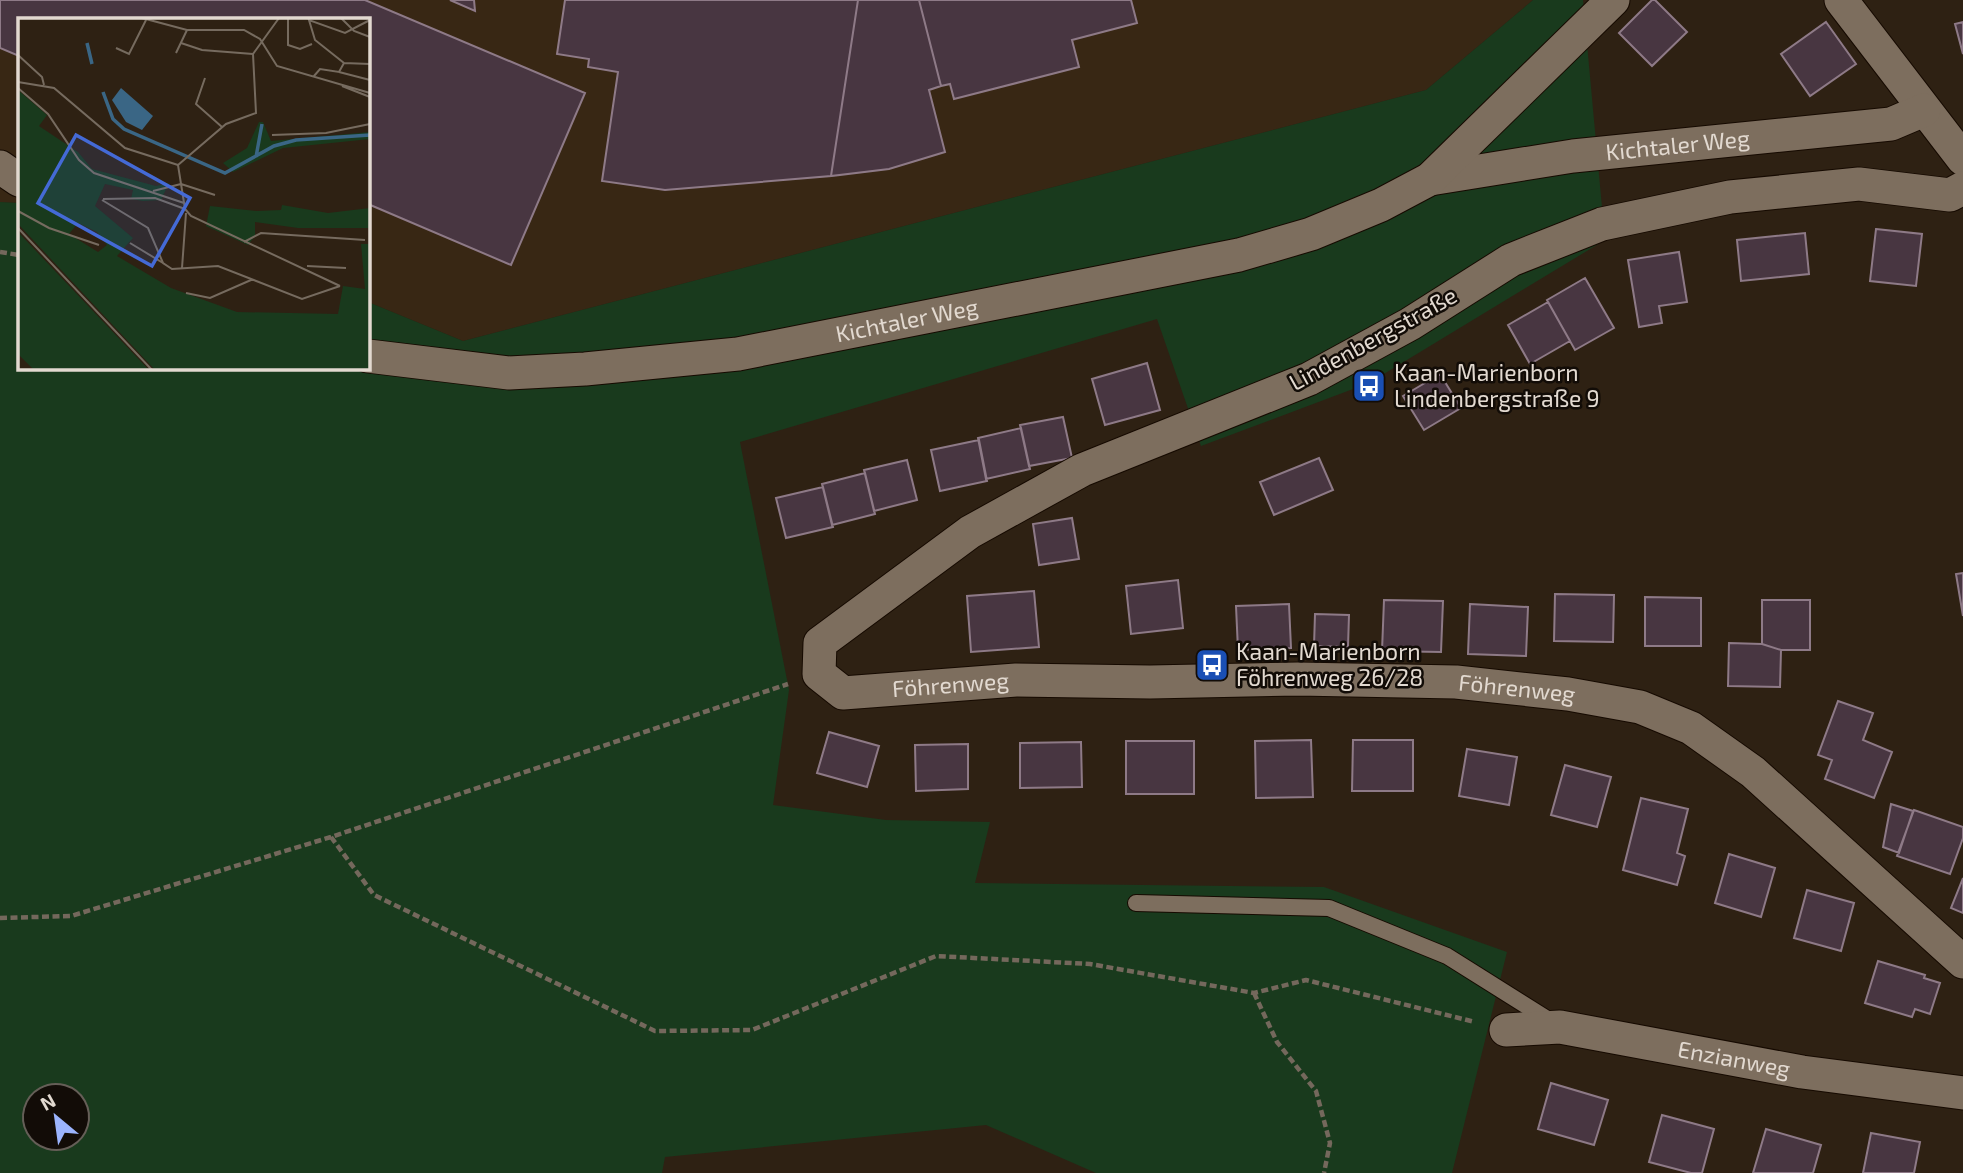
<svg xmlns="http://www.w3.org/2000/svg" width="1963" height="1173" font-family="'Exo 2',sans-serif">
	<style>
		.built { fill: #382714 }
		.green { fill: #193a1d; fill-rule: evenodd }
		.building { fill: #483641; stroke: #8e7a87; stroke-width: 2 }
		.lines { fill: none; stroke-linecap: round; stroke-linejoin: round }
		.service-casing { stroke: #160a01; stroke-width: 18 }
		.minor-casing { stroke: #160a01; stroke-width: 35 }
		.path { stroke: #74685c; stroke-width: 4.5; stroke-dasharray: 7 3.5; stroke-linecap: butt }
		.service { stroke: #7d6e5e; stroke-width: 16 }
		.minor { stroke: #7d6e5e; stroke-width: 33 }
		.labels { text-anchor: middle; stroke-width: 5; stroke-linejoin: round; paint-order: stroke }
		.street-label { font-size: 23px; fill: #e2d9d0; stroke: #120c07 }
		.poi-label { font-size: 23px; fill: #e2d9d0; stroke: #120c07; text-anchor: start }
		.inset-river { fill: none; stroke: #3a6685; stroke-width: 3.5 }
		.inset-road { fill: none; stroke: #766b5f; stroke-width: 2 }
		.view { fill: #446ad6; fill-opacity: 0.15; stroke: #446ad6; stroke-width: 3.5 }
		.inset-edge { fill: none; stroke: #e2d9d0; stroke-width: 3.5 }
	</style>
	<rect width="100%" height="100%" fill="#2e2113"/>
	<path class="built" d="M0,0h1533l-107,90 -963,251 -95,-39v-283h-349v184l-19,-1z"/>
	<path class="green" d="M1533,0h50l22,240 -236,143 -168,63 -44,-127 -417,123 49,248 -16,115 113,15 104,2 -15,61 349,4 183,65 -55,221h-356l-110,-48 -321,32 -3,16h-662v-971l19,1v165h349v-66l95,39 963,-251zM35,1096h42v42h-42z"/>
	<path class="building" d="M0,0h365l220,93 -74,172 -143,-61v-185h-349v37l-19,-8z
		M450,0h24l1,11z
		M565,0h293l-27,176 -166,14 -63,-9 16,-109 -30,-5 1,-8 -32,-5z
		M858,0h61l22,86 -12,4 16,62 -56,17 -58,7z
		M919,0h212l6,23 -65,17 7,27 -125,32 -4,-15 -9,2z
		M1652,0h3l32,32 -35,34 -33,-33z
		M1826,22l30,42 -46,32 -29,-42z
		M1963,22v32l-8,-30z
		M1876,229l46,5 -6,52 -46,-5z
		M1805,233l4,41 -68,7 -4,-41z
		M1679,252l8,50 -28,4 3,17 -23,4 -11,-67z
		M1585,278l29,50 -39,22 -28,-50z
		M1548,302l22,39 -40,23 -22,-39z
		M1147,363l13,47 -55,15 -13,-46z
		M1440,374l21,34 -37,22 -21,-34z
		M1063,417l9,41 -43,8 -9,-41z
		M1021,428l9,41 -44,10 -8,-41z
		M979,440l8,41 -47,10 -9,-41z
		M1319,458l14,32 -59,25 -14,-33z
		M907,460l10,40 -43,11 -10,-41z
		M865,473l10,41 -43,11 -10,-41z
		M823,487l10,40 -47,11 -10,-40z
		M1072,518l7,41 -40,6 -6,-41z
		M1963,573v43l-7,-42z
		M1178,580l5,48 -52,6 -5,-48z
		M1034,591l5,56 -68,5 -4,-56z
		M1555,594l59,1 -1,47 -59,-1z
		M1645,597l56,1v48h-56z
		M1384,600l59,1 -2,51 -59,-1z
		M1762,600h48v50h-29l-19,-6z
		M1289,604l2,44 -53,2 -2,-44z
		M1470,604l58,3 -2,49 -58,-2z
		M1315,614l34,1 -1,32 -34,-1z
		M1729,643l33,1 19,6 -1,37 -52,-1z
		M1838,701l35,12 -10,27 29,12 -18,46 -49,-19 7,-19 -14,-5z
		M829,732l50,14 -12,41 -50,-14z
		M1311,740l2,57 -57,1 -1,-57z
		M1353,740h60v51h-61z
		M1126,741h68v53h-68z
		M1081,742l1,45 -62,1v-45z
		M968,744v45l-52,2 -1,-46z
		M1467,749l50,8 -8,48 -50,-9z
		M1565,765l46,12 -14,50 -46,-12z
		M1641,798l47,11 -11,44 8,3 -8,29 -54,-15z
		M1891,804l22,7 -14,42 -16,-6z
		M1914,810l49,17v11l-13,36 -53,-18z
		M1729,854l46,14 -14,49 -46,-14z
		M1963,878v35l-12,-5z
		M1807,890l47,13 -13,48 -47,-13z
		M1878,961l47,14 -1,3 16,5 -10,31 -15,-5 -3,8 -47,-14z
		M1551,1083l57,17 -14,45 -56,-16z
		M1662,1115l52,14 -12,44h-11l-42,-11z
		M1766,1129l55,16 -8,28h-60z
		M1871,1133l49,9 -6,31h-51z"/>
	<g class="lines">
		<defs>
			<path id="service" d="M1136,903l193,5 118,48 105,66"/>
			<g id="minor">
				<path d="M1841,0l122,159"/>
				<path d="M0,167l19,13"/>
				<path id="s1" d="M1430,179l143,-23 318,-32 33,-14"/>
				<path id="s2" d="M1963,188l-13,7 -91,-11 -129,13 -128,27 -91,36 -101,64 -101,55 -227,91 -112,62 -150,111 -1,31 24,19 173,-13 134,2 148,-3 158,3 112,12 72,13 51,21 62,44 210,190"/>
				<path id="s3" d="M368,356l141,17 76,-4 153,-15 501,-99 72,-21 70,-29 49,-26 183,-179"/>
				<path id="s4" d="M1506,1030l54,-3 242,45 161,21"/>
			</g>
		</defs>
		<use href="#service" class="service-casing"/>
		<use href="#minor" class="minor-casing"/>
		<path class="path" d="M0,252l19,3
			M331,837l43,58 281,136 97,-1 184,-74 154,8 164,29 52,-13 169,42
			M0,918l71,-2 260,-79 457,-153
			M1254,993l23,49 39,49 14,52 -6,30"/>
		<use href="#service" class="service"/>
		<use href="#minor" class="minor"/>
	</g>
	<defs>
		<symbol id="bus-square" viewBox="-11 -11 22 22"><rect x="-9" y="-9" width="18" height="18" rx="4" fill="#1a4fb4" stroke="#120c07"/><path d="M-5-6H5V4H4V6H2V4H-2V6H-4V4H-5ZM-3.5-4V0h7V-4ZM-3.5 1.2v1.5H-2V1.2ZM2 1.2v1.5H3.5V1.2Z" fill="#fff"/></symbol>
	</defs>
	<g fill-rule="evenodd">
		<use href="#bus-square" x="1350" y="367" width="38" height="38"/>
		<use href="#bus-square" x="1193" y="646" width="38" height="38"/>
	</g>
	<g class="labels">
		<g class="street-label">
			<text dy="8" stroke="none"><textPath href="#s1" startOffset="250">Kichtaler Weg</textPath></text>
			<text dy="8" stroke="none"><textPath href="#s3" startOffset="544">Kichtaler Weg</textPath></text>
			<text transform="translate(1373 339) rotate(-29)" y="8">Lindenbergstraße</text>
			<text dy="8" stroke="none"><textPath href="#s2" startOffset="1428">Föhrenweg</textPath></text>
			<text dy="8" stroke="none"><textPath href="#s2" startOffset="1995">Föhrenweg</textPath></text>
			<text dy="8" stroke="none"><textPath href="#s4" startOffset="231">Enzianweg</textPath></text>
		</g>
		<g class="poi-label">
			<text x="1394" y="381">Kaan-Marienborn<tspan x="1394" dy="26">Lindenbergstraße 9</tspan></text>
			<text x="1236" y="660">Kaan-Marienborn<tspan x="1236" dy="26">Föhrenweg 26/28</tspan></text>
		</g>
	</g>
	<g transform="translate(18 18)">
		<rect width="352" height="352" fill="#2e2113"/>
		<path d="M0,72l29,25 -8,11 39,26 14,17 64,17 13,-3 -8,17 -18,1 -12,-2 2,-9 -28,-6 -10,22 38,32 -16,18 54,32 66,24 101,2 5,-28 22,3 -4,-45h8v-16h-71l-43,-6v14l-7,9 -42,-19 4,-20 47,5 24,-1 1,-5 46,8 42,-5v162h-215l-136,-145zM60,205l19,9 10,13 -9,7 -29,-18zM241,104h4l8,19 99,-9v7l-87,9 -50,24 -10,-9 24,-15zM0,214l131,138h-115l-16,-16z" fill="#193a1d" fill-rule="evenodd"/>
		<path d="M103,70l32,28 -11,14 -16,-8 -14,-22z" fill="#3a6685"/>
		<path class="inset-river" d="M69,25l5,21M85,74l10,27 11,10 101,44 49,-27 22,-6 74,-5M238,139l6,-33"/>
		<path class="inset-road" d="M124,0l45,12h57l16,9 17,27 93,27M270,0v27l12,4 12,-5M323,0l13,13 16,6M163,25l21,7 51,4M98,30l13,6 17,-34M158,35l11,-23M0,37l24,22 2,8M326,45l26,1M321,54l31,8M296,58l6,-7 19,3 5,-9 -29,-23 -6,-20 36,13 25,-13M187,60l-9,26 26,23M0,64l36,6 71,60 53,17M324,68l28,11M0,70l30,26 31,46 15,13 90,30M254,117l54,-2 44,-9M160,147l7,44 6,7 149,70M160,147l48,-41 30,-11 -3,-59 26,-36M163,166l34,11M135,173l28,-7M85,181l52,-1 30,11M84,182l46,28 15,35 9,6 46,-3 84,33 38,-13M0,193l31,17 50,17M0,210l134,142M226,224l17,-9 104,7M112,225l33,20M289,248l39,2M164,250l4,-55M168,275l24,5 41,-18"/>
		<path class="view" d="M58,117l114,63 -38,68 -114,-63z"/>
		<rect width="352" height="352" class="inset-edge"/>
	</g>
	<g transform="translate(56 1117) rotate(331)"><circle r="33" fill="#120c07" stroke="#655e57" stroke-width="2"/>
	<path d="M0-5L12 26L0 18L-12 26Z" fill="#9bb4fd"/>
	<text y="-10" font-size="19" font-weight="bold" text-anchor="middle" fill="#e2d9d0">N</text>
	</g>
</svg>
